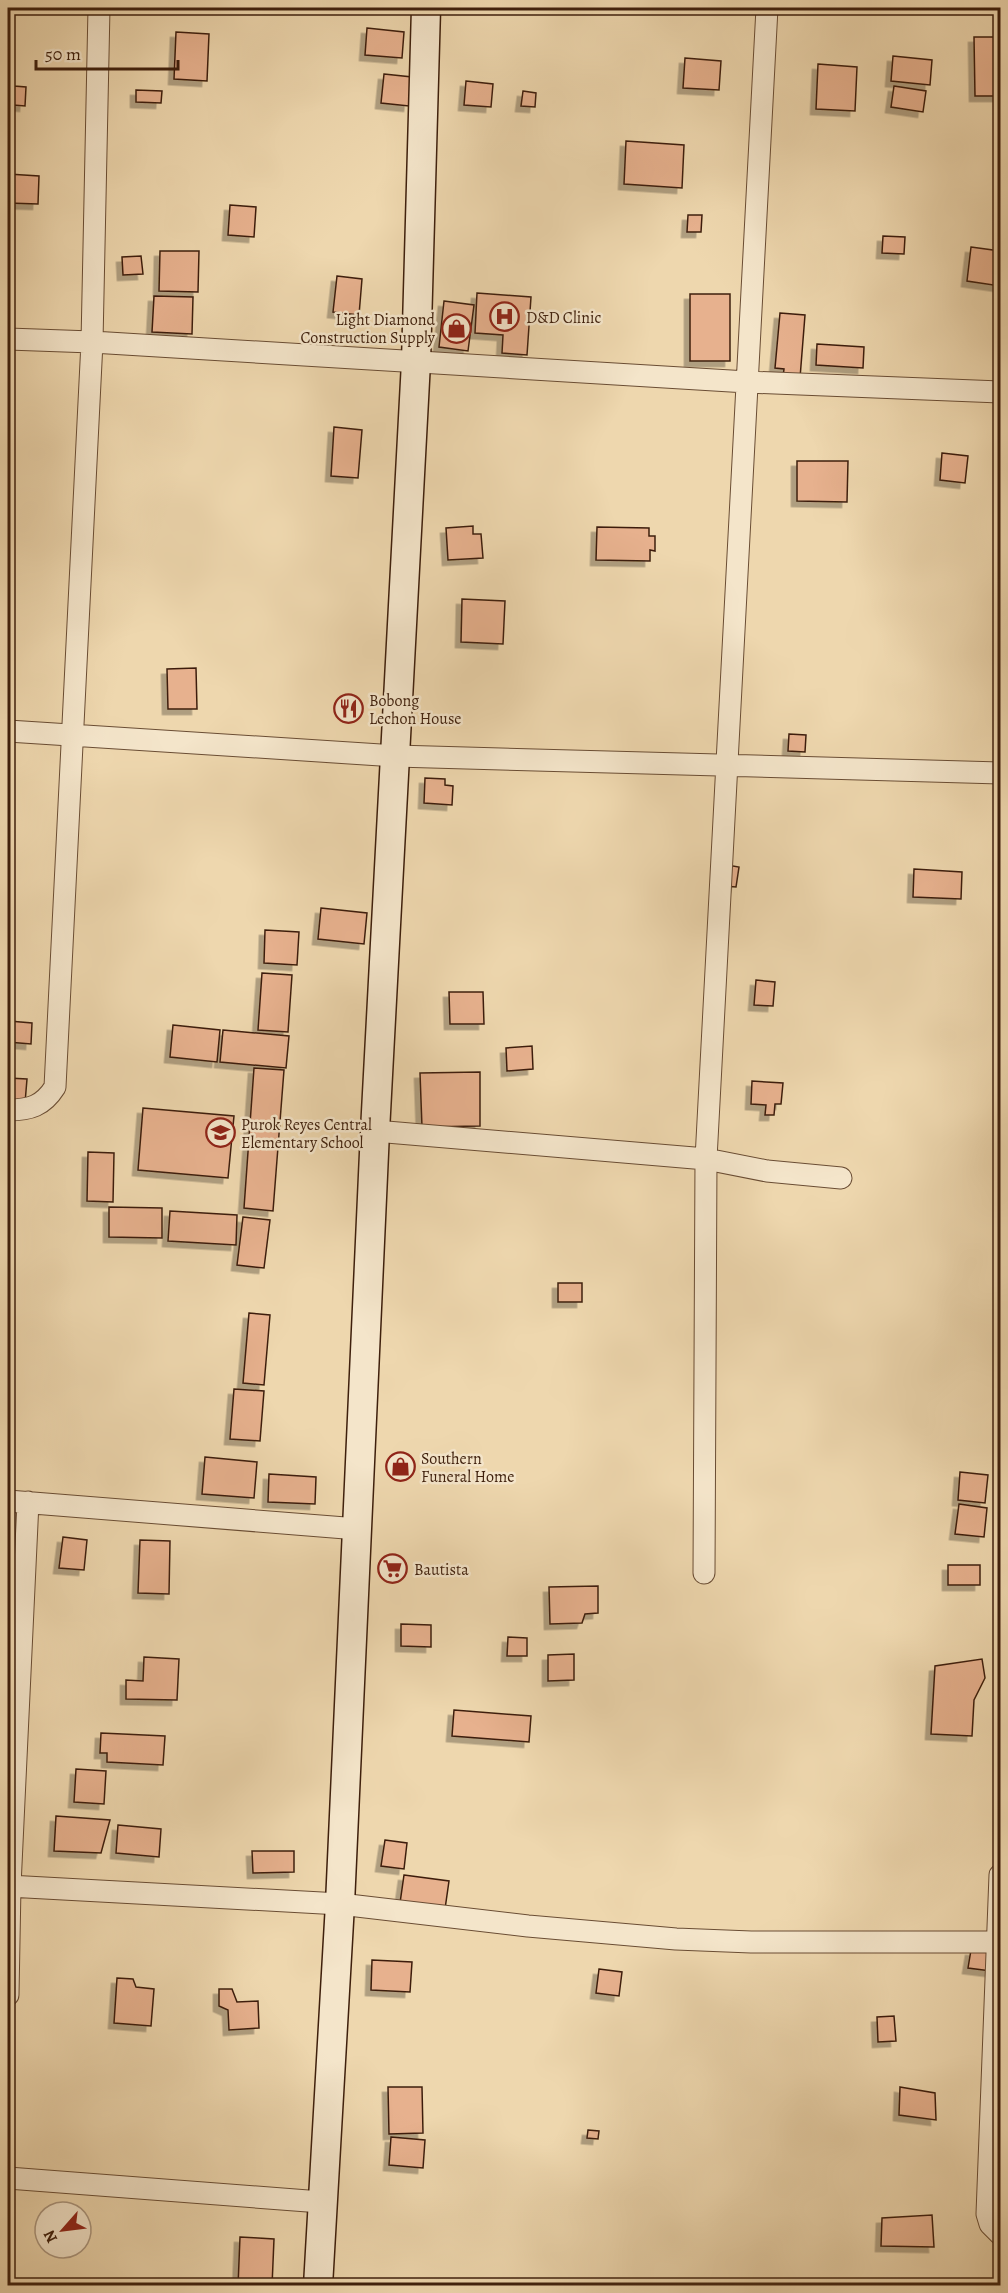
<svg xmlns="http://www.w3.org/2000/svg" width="1008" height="2293" font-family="Alegreya,serif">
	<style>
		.building { fill: #e7b18e; stroke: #3e1f0c; stroke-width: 1.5; filter: url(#shadow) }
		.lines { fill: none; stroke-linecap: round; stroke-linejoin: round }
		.street-casing { stroke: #6a4d34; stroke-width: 23 }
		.secondary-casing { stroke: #3e1f0c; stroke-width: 31 }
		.street { stroke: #f4e5ca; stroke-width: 21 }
		.secondary { stroke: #f4e5ca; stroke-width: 28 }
		.labels { text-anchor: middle; stroke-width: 5; stroke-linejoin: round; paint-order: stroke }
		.poi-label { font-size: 16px; fill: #3e1f0c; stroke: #f4e5ca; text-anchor: start }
	</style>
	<defs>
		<filter id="shadow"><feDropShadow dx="-5.5" dy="5.5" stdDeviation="0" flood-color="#0004"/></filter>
	</defs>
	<rect width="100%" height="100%" fill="#eed7ae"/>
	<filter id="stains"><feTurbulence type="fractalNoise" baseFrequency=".00333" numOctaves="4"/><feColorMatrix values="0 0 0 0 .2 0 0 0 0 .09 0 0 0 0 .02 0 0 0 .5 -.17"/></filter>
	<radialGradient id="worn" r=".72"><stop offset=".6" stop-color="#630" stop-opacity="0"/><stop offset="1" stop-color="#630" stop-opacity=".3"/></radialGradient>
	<path class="building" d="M367,28l37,4 -2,26 -37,-3z
		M176,32l33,2 -2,47 -33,-2z
		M974,37h25l1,59h-25z
		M893,56l39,4 -2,25 -39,-4z
		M685,58l36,3 -2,29 -36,-2z
		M818,64l39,3 -2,44 -39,-2z
		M384,74l28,3 -3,29 -28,-3z
		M8,75h6v11l12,1 -1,19 -11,-1v11h-6z
		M466,81l27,3 -2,23 -27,-2z
		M894,86l32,5 -3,21 -32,-5z
		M136,90l26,1 -1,12 -25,-1z
		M523,91l13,2 -1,14 -14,-1z
		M626,141l58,4 -2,43 -58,-4z
		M8,174l31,2 -1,28 -30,-1z
		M230,205l26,2 -2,30 -26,-2z
		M688,215h14l-1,17h-14z
		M883,236l22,1 -1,17 -22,-1z
		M971,247l29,4v35l-33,-5z
		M160,251h39l-1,41 -39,-1z
		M141,256l2,18 -20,1 -1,-18z
		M337,276l25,3 -3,36 -26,-3z
		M477,293l54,4 -4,58 -25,-2 1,-18 -28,-2z
		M690,294h40v67h-40z
		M154,296l39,1 -1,37 -40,-2z
		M444,301l30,4 -6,46 -29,-4z
		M780,313l25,2 -5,63 -17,-1 1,-8 -9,-1z
		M817,344l47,3 -1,21 -47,-3z
		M334,427l28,3 -4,48 -27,-2z
		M942,453l26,3 -3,27 -25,-3z
		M797,461h51l-1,41 -50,-1z
		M473,526v8h8l2,24 -35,2 -2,-32z
		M597,527l52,1v8h6v15l-5,-1v11l-54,-1z
		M462,599l43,2 -2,43 -42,-2z
		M196,668l1,41h-29l-1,-40z
		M789,734l17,1 -1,17 -17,-1z
		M425,778l20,1v6l8,1 -1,19 -28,-2z
		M727,865l12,2 -3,20 -12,-1z
		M914,869l48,3 -1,27 -48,-2z
		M321,908l46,5 -3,31 -46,-5z
		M265,930l34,2 -2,33 -33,-2z
		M262,973l30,2 -4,57 -30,-2z
		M756,980l19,2 -2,24 -19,-1z
		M449,992h34l1,32h-34z
		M9,1021l23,2 -1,21 -23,-2z
		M173,1025l47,5 -3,32 -47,-5z
		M223,1030l66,6 -3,32 -66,-6z
		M532,1046l1,23 -26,2 -1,-23z
		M254,1068l30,2 -11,141 -29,-3z
		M480,1072v54l-58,1 -2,-54z
		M8,1078l19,1 -2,24 -17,-1z
		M752,1081l31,2 -2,21h-6l-1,11h-9l1,-10 -15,-1z
		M143,1108l91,8 -6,62 -90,-8z
		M88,1152l26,1 -1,49 -26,-1z
		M109,1207l53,1v30l-53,-1z
		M170,1211l67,4 -1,30 -68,-4z
		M243,1217l27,3 -6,48 -27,-3z
		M558,1283h24v19h-24z
		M249,1313l21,2 -6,70 -21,-2z
		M234,1389l30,2 -4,50 -30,-2z
		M205,1457l52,5 -3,36 -52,-4z
		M960,1472l28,3 -3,28 -27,-3z
		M269,1474l47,3 -1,27 -47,-2z
		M959,1504l28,4 -3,29 -29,-3z
		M63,1537l24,3 -3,30 -25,-2z
		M140,1540l30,1 -1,53 -31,-1z
		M948,1565h32v20h-32z
		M598,1586v27l-13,1 -3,9 -32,1 -1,-37z
		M401,1624l30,1v22l-30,-1z
		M508,1637l19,1v18h-20z
		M574,1654v26l-26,1v-26z
		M144,1657l35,2 -2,41 -51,-1v-19l17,1z
		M982,1659l3,19 -11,22 -2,36 -41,-2 4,-68z
		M454,1710l77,6 -2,26 -77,-6z
		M101,1733l64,3 -2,29 -56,-3v-9h-7z
		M76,1769l30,2 -2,33 -30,-2z
		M56,1816l54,4 -9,33 -47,-2z
		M118,1825l43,4 -2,28 -43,-4z
		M385,1840l22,3 -3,26 -23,-3z
		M252,1851h42v21l-41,1z
		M404,1875l45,6 -4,28 -45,-6z
		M971,1950l21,2 -1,19 -23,-3z
		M372,1960l40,2 -2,30 -39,-2z
		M599,1969l23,3 -3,24 -23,-3z
		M117,1978l16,1 3,8 18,2 -3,37 -37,-3z
		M219,1989h13l5,13 21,-1 1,27 -30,2 -1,-20 -9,-4z
		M894,2016l2,25 -18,1 -1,-25z
		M388,2087h34l1,46 -34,1z
		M900,2087l35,6 1,27 -37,-5z
		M588,2130l11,1 -1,8 -11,-1z
		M391,2137l34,3 -2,28 -34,-3z
		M932,2215l2,32 -53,-1 1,-28z
		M240,2237l34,2 -2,47h-34z
		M278,2280l19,1v5h-20z"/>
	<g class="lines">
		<defs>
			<path id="street" d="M8,339l84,3 655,40 253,10
				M8,731l388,25 604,17
				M8,1110c22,0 35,-4 47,-23l37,-745 7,-334
				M375,1131l331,28 61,12 74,7
				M8,1501l350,28
				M704,1573l2,-414 61,-1151
				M1000,1875l-13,339 3,10 10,10
				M8,1886l332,18 188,22 148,13 75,3h249
				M8,1995l2,-109 18,-384
				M8,2178l313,24"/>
			<path id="secondary" d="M318,2286l22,-382 35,-773 41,-769 10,-354"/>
		</defs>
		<use href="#street" class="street-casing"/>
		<use href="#secondary" class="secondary-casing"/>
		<use href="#street" class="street"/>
		<use href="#secondary" class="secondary"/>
	</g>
	<defs>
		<symbol id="hospital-ring" viewBox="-11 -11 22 22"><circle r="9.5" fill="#f4e5ca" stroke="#8f2418" stroke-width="1.5"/><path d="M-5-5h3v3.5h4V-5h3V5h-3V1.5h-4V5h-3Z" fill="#8f2418"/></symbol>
		<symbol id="shop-ring" viewBox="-11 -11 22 22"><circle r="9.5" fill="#f4e5ca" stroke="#8f2418" stroke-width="1.5"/><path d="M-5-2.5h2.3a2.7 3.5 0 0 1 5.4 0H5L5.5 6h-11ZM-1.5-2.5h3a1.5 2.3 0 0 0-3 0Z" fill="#8f2418"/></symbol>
		<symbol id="restaurant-ring" viewBox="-11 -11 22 22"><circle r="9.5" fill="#f4e5ca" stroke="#8f2418" stroke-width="1.5"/><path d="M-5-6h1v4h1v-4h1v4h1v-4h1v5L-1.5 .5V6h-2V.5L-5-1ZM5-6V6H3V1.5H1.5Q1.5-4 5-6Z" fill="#8f2418"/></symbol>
		<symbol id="school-ring" viewBox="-11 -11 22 22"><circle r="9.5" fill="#f4e5ca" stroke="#8f2418" stroke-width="1.5"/><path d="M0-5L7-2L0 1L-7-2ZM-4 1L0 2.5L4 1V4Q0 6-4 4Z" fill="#8f2418"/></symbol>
		<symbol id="supermarket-ring" viewBox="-11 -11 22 22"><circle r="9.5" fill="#f4e5ca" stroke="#8f2418" stroke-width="1.5"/><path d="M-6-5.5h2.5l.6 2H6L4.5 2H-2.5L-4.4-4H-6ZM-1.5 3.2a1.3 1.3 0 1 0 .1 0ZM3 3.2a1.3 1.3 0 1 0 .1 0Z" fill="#8f2418"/></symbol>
	</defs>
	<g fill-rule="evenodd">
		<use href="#hospital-ring" x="488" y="300" width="33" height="33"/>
		<use href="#shop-ring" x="440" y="312" width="33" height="33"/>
		<use href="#restaurant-ring" x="332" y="692" width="33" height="33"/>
		<use href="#school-ring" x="204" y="1116" width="33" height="33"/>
		<use href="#shop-ring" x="384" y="1450" width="33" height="33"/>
		<use href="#supermarket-ring" x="376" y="1552" width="33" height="33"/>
	</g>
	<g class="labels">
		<g class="poi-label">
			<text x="526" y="323">D&amp;D Clinic</text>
			<text x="435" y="325" text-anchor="end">Light Diamond<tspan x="435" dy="18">Construction Supply</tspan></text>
			<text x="369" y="706">Bobong<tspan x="369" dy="18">Lechon House</tspan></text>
			<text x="241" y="1130">Purok Reyes Central<tspan x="241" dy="18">Elementary School</tspan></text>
			<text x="421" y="1464">Southern<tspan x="421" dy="18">Funeral Home</tspan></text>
			<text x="414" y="1575">Bautista</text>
		</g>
	</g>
	<rect width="1008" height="2293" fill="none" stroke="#eed7ae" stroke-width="30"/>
	<rect x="9" y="9" width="990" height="2275" fill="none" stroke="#3e1f0c" stroke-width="3"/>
	<rect x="15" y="15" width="978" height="2263" fill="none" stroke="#3e1f0c" stroke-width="1.5"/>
	<g transform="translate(63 2230) rotate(242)"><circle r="28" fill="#f4e5ca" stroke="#ab967e" stroke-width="1.5"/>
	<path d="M0-4.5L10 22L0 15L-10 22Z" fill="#8f2418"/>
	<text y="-9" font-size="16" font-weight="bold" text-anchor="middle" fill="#3e1f0c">N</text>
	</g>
	<path d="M36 60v9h142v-9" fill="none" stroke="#3e1f0c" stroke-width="3"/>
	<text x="45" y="60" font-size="18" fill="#3e1f0c" stroke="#f4e5ca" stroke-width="4.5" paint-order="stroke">50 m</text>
	<rect width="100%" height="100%" filter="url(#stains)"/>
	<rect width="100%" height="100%" fill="url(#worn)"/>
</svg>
